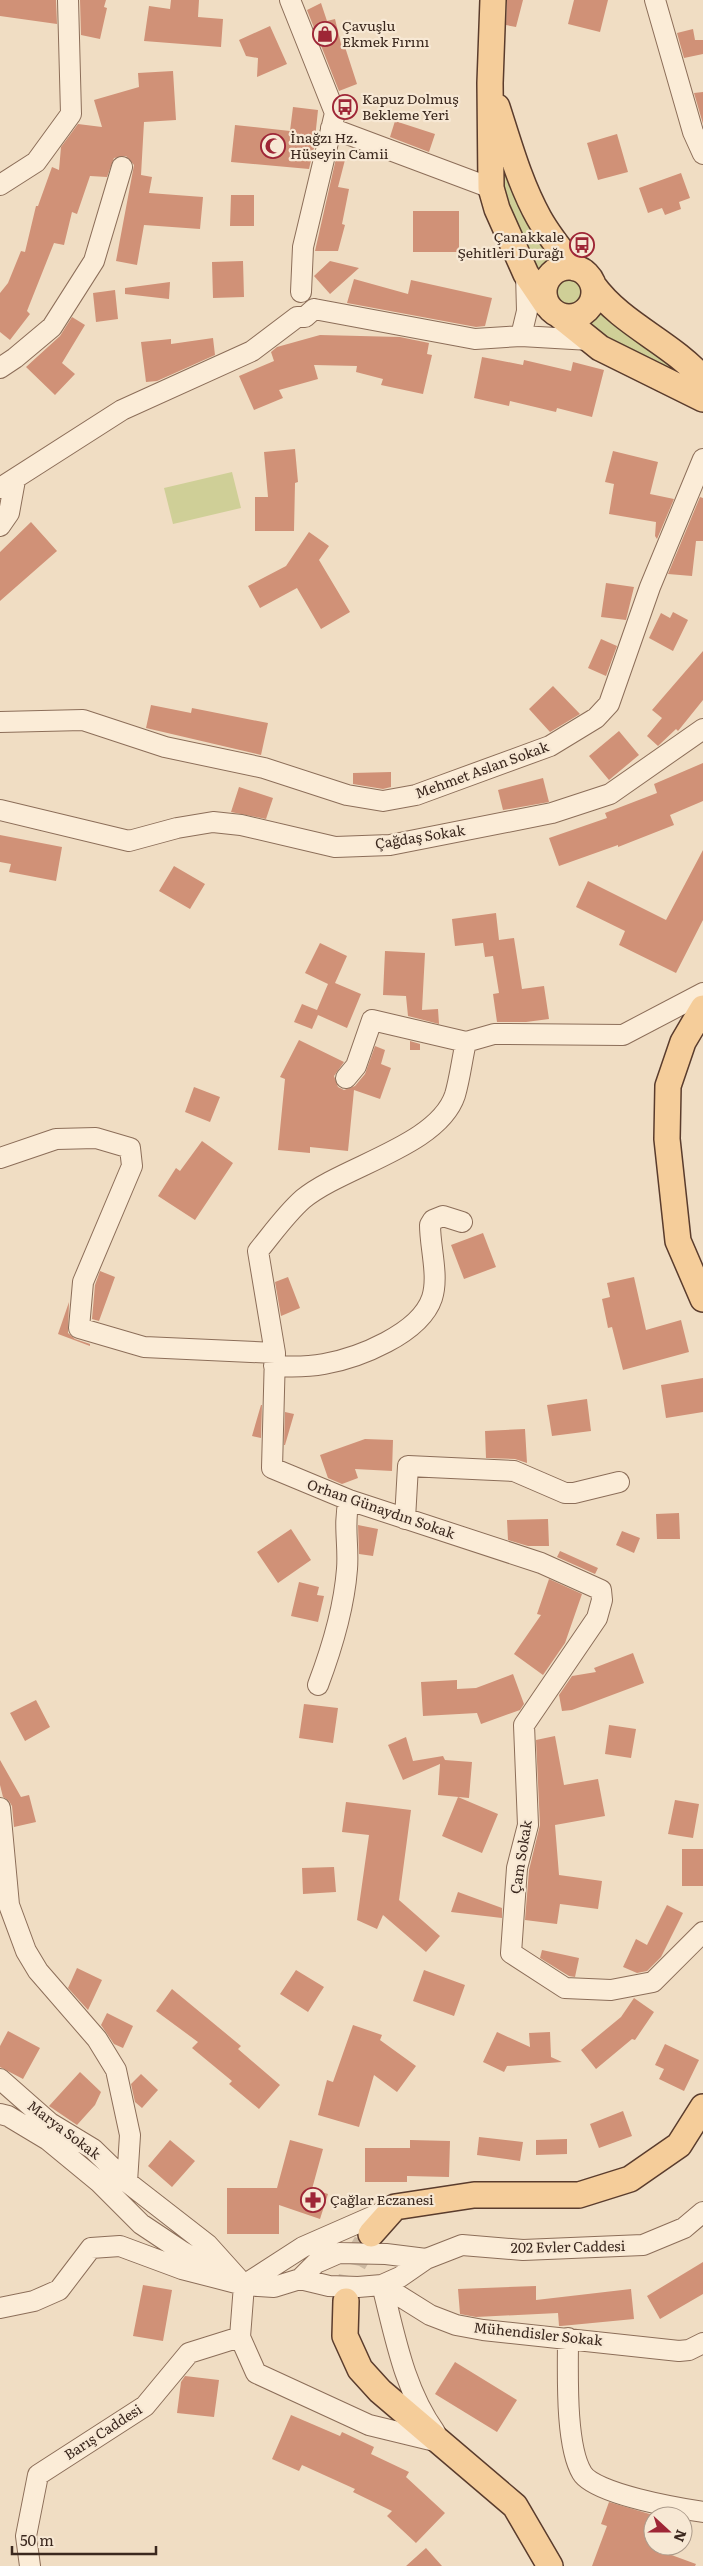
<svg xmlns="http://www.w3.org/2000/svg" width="703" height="2566" font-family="Literata,serif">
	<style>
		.green { fill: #cfcf97 }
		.building { fill: #d09177 }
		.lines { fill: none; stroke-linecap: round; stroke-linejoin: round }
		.major-tunnel { stroke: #ccb9a2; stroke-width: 25; stroke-dasharray: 25 12; stroke-linecap: butt }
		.minor-casing { stroke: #8c6e59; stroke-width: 22 }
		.major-casing { stroke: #5a3c2d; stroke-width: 28 }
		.minor { stroke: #fbecd7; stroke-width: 20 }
		.major { stroke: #f5cd9a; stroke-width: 25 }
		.labels { text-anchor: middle; stroke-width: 4.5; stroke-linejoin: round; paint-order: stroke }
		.poi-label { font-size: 14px; fill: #3b281e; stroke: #f7e8d4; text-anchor: start }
		.street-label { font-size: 14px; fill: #3b281e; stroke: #f7e8d4 }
	</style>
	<rect width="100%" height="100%" fill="#f0ddc3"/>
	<path class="green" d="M503,124l61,144 -13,7 -7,14 -42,-67z
		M554 292a16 16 0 1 1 32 0a16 16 0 1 1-32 0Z
		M593,300l61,39 49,60 -128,-82 14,-10z
		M232,472l9,36 -68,16 -9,-36z"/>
	<path class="building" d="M0,0h56l1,24 -57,-8z
		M80,0h26l-2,7 3,1 -7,31 -19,-4z
		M171,0h28l-1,17 25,2 -2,28 -77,-6 5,-35 21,3z
		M507,0h16l-7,27 -10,-2z
		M574,0h34l-8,32 -32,-8z
		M321,3l6,18 8,-2 7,29 3,-1 12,37 -18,7 -32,-81z
		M270,26l17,38 -30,13 1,-19 -12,-2 -7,-16z
		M693,29l2,11h8v14l-19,4 -7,-25z
		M173,71l3,49 -32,2 -3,53 11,2 -3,16 54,4 -3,32 -56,-4 -7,40 -21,-4 18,-96 -8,-9 -12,2 -7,19 -17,-1 -13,38 -5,-2 -8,33 -10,-2 -27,68 3,3 -20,26 -10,-8v-39l8,-10 13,-32 4,1 11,-46h2l14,-39 7,3 2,-23 17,-23 24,3 -8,-27 45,-13 -1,-14z
		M703,92v32l-9,-31z
		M293,107l25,3 -4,38 -5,21 -78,-7 4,-37 55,6z
		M395,121l40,13 -6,18 -39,-15z
		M617,134l11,38 -30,8 -11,-37z
		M337,154l9,2 -8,31 11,2 -7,35 3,1 -7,26h-23z
		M681,173l9,25 -11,4 2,7 -16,6 -3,-7 -14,5 -9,-25z
		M231,195h23v31h-24z
		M413,211h46v41h-46z
		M243,261l1,36 -31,1 -1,-36z
		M330,261l29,7 -29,26 -16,-18z
		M354,279l54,15 3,-14 81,18 -7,28 -9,1 -129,-24z
		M170,282l-1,17 -44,-5v-6z
		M115,290l3,29 -22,3 -3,-29z
		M72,317l13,8 -23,38 13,11 -20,21 -29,-28 34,-31z
		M320,335l80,2 29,6 -2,11 5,1 -9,39 -42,-9 2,-6 -27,-7 1,-6 -43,-1 4,14 -39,11 4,8 -29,12 -15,-34 35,-15 -3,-9 6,-5z
		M213,338l2,17 -58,26 -11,1 -5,-40 30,-3v5z
		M482,357l41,8 1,-5 47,11 2,-9 31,8 -12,47 -35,-9 -1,4 -46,-11 -1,5 -35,-8z
		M295,449l3,33 -3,1 -1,48h-39v-34h13l-4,-45z
		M613,451l45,11 -8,32 24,5 -17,40 -2,-3 1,-14 -47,-8 5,-30 -9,-2z
		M700,497l3,1v43h-7l-4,35 -24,-2z
		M31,522l26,29 -57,50v-49z
		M309,532l20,14 -10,14 31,52 -29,17 -24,-41 -37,20 -12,-22 38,-20z
		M606,583l28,4 -8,33 -25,-3z
		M673,612l15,8 -15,31 -24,-13 12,-25 9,5z
		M601,639l16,7 -11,30 -18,-8z
		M703,651v49l-25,31 -2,-2 -18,17 -11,-10 15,-18 -10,-8z
		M553,686l27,28 -30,18 -21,-23z
		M151,705l40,8 1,-5 76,15 -7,32 -115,-27z
		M619,731l20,24 -30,25 -20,-24z
		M703,763v38l-33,14 4,10 -56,22v-2l-59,21 -10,-28 58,-20 -2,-5 52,-20 -3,-9z
		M391,772v15l-8,2 -30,-5v-11z
		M543,778l6,24 -46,8 -5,-20z
		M239,787l34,11 -7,21 -35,-7z
		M0,835l62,12 -6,34 -47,-9 2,-8 -11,-2z
		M703,850v70l-27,53 -57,-28 6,-14 -49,-24 12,-26 78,39z
		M174,866l31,18 -15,25 -31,-18z
		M496,913l3,27 15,-2 8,51 22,-3 5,33 -23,3h-29l-4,-28 6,-1 -6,-37 -8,1 -2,-14 -28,3 -3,-27z
		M320,943l27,13 -12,27 26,11 -14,34 -29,-13 -6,14 -18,-7 8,-18 15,6 11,-26 -23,-11z
		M385,951l40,2 -3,57 16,-1 1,15 -31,-8 -2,-20 -23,-1z
		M299,1040l45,22 -10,14 4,11 6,3 11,-4 10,-12 10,-28 10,4 -4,14 10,4 -11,31 -26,-9 -6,61 -38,-4v6l-32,-3 7,-71 -5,-2z
		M410,1041l10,3v6h-10z
		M194,1087l26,10 -10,25 -25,-10z
		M202,1141l31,22 -38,57 -37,-24 18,-28 4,3z
		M483,1233l13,34 -32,12 -13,-34z
		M100,1271l15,6 -16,44 -7,-2 3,-34z
		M288,1277l12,31 -19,8 -6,-34z
		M634,1277l12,53 35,-10 8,32 -66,18 -11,-43 -4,1 -6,-29 8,-2 -3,-14z
		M69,1302l-1,31 7,6 15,5v2l-32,-12z
		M703,1378v34l-37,6 -5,-33z
		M587,1399l4,32 -39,5 -5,-31z
		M261,1405h1l-1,33 -9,-2z
		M285,1412l9,2 -9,31h-1z
		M525,1429l2,34 -12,-4 -29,-1 -1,-27z
		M365,1439l28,1 -1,31 -37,-2 3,9 -16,6 -14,-6 -8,-23z
		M679,1513l1,26h-23l-1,-25z
		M548,1519l1,27h-21l-20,-6 -1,-20z
		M358,1525l20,4 -5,27 -14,-2z
		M291,1529l20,31 -33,23 -21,-31z
		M622,1531l18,7 -6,15 -18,-8z
		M560,1551l38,17 -3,6 -38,-17z
		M549,1579l33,15 -17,49 -22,32 -29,-21 27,-39 -4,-1z
		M299,1582l20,5 -2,8 7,1 -6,26 -27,-6z
		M633,1653l11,30 -72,27 -10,1 -3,-16 13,-19 24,-4 -2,-4z
		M513,1674l11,30 -4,6 -39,14 -4,-11 -54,3 -2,-34 36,-2v9l19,-1z
		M36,1700l14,27 -25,14 -15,-28z
		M304,1704l34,4 -5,35 -34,-5z
		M609,1725l27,4 -5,29 -26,-4z
		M555,1736l9,49 34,-6 7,37 -50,9 4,50 43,6 -4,28 -38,-5 -3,20 -32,-4 4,-50 11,-45 -4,-85z
		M406,1737l7,24 30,-5 2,4 27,2 -3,36 -31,-3 2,-31 -37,16 -15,-35z
		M0,1760l21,37 8,-2 7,27 -22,5 -2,-21 -3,-5 -6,-4 -3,-12z
		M458,1797l40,17 -16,39 -40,-17z
		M675,1800l24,4 -6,34 -25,-4z
		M346,1802l65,8 -12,90 41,36 -14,16 -43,-37 -6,14 -20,-9 12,-85 -27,-3z
		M682,1849h21v37h-21z
		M334,1867l2,25 -33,2 -1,-26z
		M458,1892l44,16v10l-51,-6z
		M667,1905l16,8 -22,44 -14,14 -10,2 -14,-6 13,-28 11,6z
		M542,1950l37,8 -4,19 -6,-1 -29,-18z
		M77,1968l25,12 -14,30 -20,-22z
		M296,1970l28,17 -16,25 -28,-18z
		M424,1970l41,15 -11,31 -41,-15z
		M172,1989l69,57 -3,3 42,36 -21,24 -30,-25 3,-3 -40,-33 6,-6 -42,-31z
		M634,1998l20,14 -19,28 -3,-1 -36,30 -15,-19 40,-33z
		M107,2013l26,13 -10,22 -9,-4 -13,-19z
		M353,2025l29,10 -2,5 36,26 -19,26 -23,-17 -15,52 -41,-12 9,-35 6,2z
		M8,2031l32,17 -17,31 -23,-12v-21z
		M497,2032l33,15 -1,-14 21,-1 1,25 11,5 -55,4 -3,6 -21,-10z
		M665,2044l34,16 -15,31 -25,-12 5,-10 -9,-4z
		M80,2072l21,20 -6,13 -18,20 -28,-19z
		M141,2074l17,16 -16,18 -7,-6 -4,-18z
		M623,2111l9,25 -33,12 -9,-24z
		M479,2137l44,5 -3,19 -43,-6z
		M567,2139v15l-31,1v-15z
		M170,2140l25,21 -23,26 -24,-21z
		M290,2140l33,9 -11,40 16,5 -8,25 -41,-14v29h-52v-46h50z
		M410,2140l40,1 -1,36 -42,-1v6h-42v-34h45z
		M703,2262v32l-43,25 -13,-23z
		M143,2285l29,5 -9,51 -30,-5z
		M536,2286v14l95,-11 3,30 -73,7h-2l-1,-13 -82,4 -16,-3 -2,-25z
		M455,2362l62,38 -20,32 -62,-38z
		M185,2376l34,4 -5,37 -37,-4 4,-31z
		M291,2415l49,21 2,-4 32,15 -3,7 38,18 -3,5 39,36 -29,30 -29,-27 5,-5 -39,-19 2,-3 -53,-24 -3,6 -27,-12z
		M609,2502l44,13v31h16l-3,7 30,11 -1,2h-103l15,-40 -6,-2z
		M426,2548l16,18h-36z"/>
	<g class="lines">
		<path class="major-tunnel" d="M346,2301l8,-38 17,-29"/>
		<defs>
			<path id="minor" d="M290,0l45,113 -32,134 -2,45
				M655,0l38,132 10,22
				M331,128l160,60
				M0,185l36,-23 35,-48 -3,-114
				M314,309l161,30 46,-3 69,4
				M521,336l6,-25 -1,-37
				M0,368l15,-10 37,-31 42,-66 28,-94
				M0,488l122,-78 130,-59 45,-34h8l9,-8
				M0,526l9,-13 6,-33
				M0,722l83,-2 82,27 99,21 83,27 36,6 33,-6 134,-49 46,-28 13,-14 41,-117 53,-128
				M0,810l129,31 48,-13 36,-6 28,3 94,22 55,-2 162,-32 58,-19 93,-65
				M466,1042c-4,17 -6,36 -11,53 -17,51 -112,71 -152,104 -17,15 -31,35 -45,52l17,102 -3,115 77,32 192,63 60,27 1,10 -5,18 -73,107 4,100 -11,43 -6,85 54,35 46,2 42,-8 50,-50
				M466,1042l28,-8 129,1 80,-42
				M346,1078l10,-12 16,-46 94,22
				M0,1158l56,-19 40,-1 34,10 2,18 -49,116 -4,46 65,19 131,6
				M274,1366c17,1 34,1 50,-2 34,-6 96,-30 108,-66 7,-22 -2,-50 -2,-73l3,-5 10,-4 19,6
				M405,1519l3,-53 106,5 51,22h9l45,-11
				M318,1685c14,-37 26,-76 29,-116 2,-24 -4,-45 2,-69
				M0,1808l9,97 17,46 12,20 59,68 19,31 14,65 -3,47
				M0,2079l50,44 43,26 34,33 81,63 36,40
				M0,2114l8,2 40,24 51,42 42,42 42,28 32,18
				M300,2279l29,7 29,1 24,-2 18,-8 26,-18 36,-14 61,5 120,-5 41,-17 19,-16
				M244,2285l-4,52 16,36 113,52 70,17
				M244,2285l59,-38 89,-39
				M382,2285l48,30 26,10 27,5 196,21 10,-1 14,-7
				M382,2285c13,51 22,104 53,147
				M0,2308l34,-7 25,-11 32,-42 29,-2 62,23 62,16 30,2 26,-8 16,-16 23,-10 47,1 40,5
				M568,2338c0,33 -3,107 14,135 12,21 96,35 121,39
				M30,2566l-4,-30 12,-61 107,-69 44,-53 51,-16"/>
			<path id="major" d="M493,0l-3,83 1,105 6,21 29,65 21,31
				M497,107c12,37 23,77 42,111 10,18 23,34 36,50
				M544 292a25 25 0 1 1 50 0a25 25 0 1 1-50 0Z
				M593,285c29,40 78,57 110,94
				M559,315l41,33 103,51
				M703,1008l-20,34 -15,44 -1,53 11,102 25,58
				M371,2234l24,-27 79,-12h105l51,-16 49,-34 24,-38
				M346,2301l-1,35 15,33 20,22 135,115 35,60"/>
		</defs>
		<use href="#minor" class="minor-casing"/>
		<use href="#major" class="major-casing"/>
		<use href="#minor" class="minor"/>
		<use href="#major" class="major"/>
	</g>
	<defs>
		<symbol id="shop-ring" viewBox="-11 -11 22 22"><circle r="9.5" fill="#f7e8d4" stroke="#9e2636" stroke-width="1.5"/><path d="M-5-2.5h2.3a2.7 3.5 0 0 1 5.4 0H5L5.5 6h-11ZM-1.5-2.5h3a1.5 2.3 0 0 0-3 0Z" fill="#9e2636"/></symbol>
		<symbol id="bus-ring" viewBox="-11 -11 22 22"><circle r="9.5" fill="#f7e8d4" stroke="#9e2636" stroke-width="1.5"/><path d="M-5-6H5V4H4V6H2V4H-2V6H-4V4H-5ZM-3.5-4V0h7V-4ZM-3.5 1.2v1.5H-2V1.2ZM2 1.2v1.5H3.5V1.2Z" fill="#9e2636"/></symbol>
		<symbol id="mosque-ring" viewBox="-11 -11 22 22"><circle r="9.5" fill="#f7e8d4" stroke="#9e2636" stroke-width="1.5"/><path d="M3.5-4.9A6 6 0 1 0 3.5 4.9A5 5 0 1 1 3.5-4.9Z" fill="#9e2636"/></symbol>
		<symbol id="pharmacy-ring" viewBox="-11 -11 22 22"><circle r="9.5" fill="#f7e8d4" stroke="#9e2636" stroke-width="1.5"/><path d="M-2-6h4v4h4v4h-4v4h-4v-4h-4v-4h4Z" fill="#9e2636"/></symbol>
	</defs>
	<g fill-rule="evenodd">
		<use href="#shop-ring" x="311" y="20" width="28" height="28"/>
		<use href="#bus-ring" x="331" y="93" width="28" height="28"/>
		<use href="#mosque-ring" x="259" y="132" width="28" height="28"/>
		<use href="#bus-ring" x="568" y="231" width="28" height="28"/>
		<use href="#pharmacy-ring" x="299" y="2186" width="28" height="28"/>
	</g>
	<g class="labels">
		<g class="poi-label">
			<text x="342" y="31">Çavuşlu<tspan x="342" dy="16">Ekmek Fırını</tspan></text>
			<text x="362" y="104">Kapuz Dolmuş<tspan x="362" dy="16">Bekleme Yeri</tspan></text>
			<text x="290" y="143">İnağzı Hz.<tspan x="290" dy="16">Hüseyin Camii</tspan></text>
			<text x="564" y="242" text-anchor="end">Çanakkale<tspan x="564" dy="16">Şehitleri Durağı</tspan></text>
			<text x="330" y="2205">Çağlar Eczanesi</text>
		</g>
		<g class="street-label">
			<text transform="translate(482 770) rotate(-20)" y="5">Mehmet Aslan Sokak</text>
			<text transform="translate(420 837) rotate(-9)" y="5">Çağdaş Sokak</text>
			<text transform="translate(381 1509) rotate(19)" y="5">Orhan Günaydın Sokak</text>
			<text transform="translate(521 1857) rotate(-81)" y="5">Çam Sokak</text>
			<text transform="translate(64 2130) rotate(37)" y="5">Marya Sokak</text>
			<text transform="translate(568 2247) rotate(-1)" y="5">202 Evler Caddesi</text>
			<text transform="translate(538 2334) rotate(6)" y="5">Mühendisler Sokak</text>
			<text transform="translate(103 2432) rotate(-33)" y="5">Barış Caddesi</text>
		</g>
	</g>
	<g transform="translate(668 2531) rotate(111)"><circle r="24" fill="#f7e8d4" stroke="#ac9b8b"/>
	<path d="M0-4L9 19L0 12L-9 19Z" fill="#9e2636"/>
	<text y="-8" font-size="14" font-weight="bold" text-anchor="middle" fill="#3b281e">N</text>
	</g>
	<path d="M12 2546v8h144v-8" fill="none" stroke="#3b281e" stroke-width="2.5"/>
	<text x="20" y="2546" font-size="15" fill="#3b281e" stroke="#f7e8d4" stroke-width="4" paint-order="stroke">50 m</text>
</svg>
